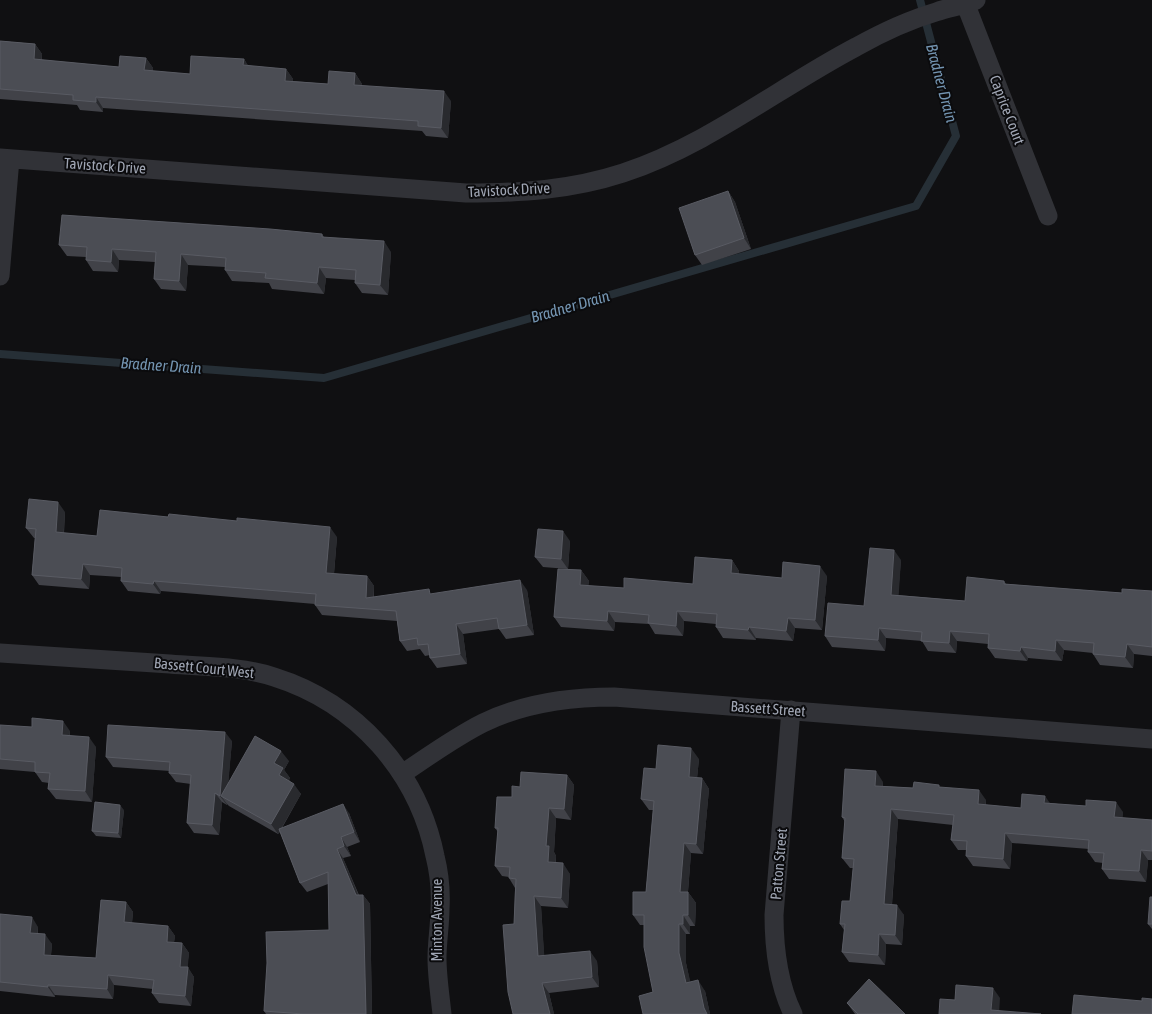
<svg xmlns="http://www.w3.org/2000/svg" width="1152" height="1014" font-family="'Asap Condensed',sans-serif">
	<style>
		.lines { fill: none; stroke-linecap: round; stroke-linejoin: round }
		.stream { stroke: #262f36; stroke-width: 8 }
		.street { stroke: #313237; stroke-width: 19 }
		.wall { fill: #414248 }
		.shaded-wall { fill: #292a2e }
		.building { fill: #4b4d54; stroke: #595b63 }
		.labels { text-anchor: middle; stroke-width: 4; stroke-linejoin: round; paint-order: stroke }
		.street-label { font-size: 15px; fill: #a0a6b4; stroke: #0b0b0d }
		.water-label { font-size: 16px; font-style: italic; fill: #7495b2; stroke: #0b0b0d }
	</style>
	<rect width="100%" height="100%" fill="#101012"/>
	<g class="lines">
		<path class="stream" d="M0,354l324,24 592,-172 40,-70 -36,-136"/>
		<path class="street" d="M964,0l84,216
			M0,158l466,35c54,0 105,-3 157,-20 85,-28 155,-85 233,-126 25,-14 53,-27 80,-35 13,-5 27,-6 40,-12
			M0,276l10,-117
			M0,653c57,4 113,7 170,11 34,3 71,2 104,13 83,26 144,95 161,179 4,16 6,36 5,53 0,16 -3,32 -3,49 0,18 3,37 5,56
			M791,710l-17,205c0,34 4,68 19,99
			M402,774c27,-18 53,-37 81,-51 41,-20 86,-26 131,-26l538,42"/>
	</g>
	<path class="wall" d="M0,41l35,3 7,10v6l77,7 27,-9 7,10v3l37,3 54,-15 4,7 38,3 7,10v2l35,3 27,-11 7,11v2l89,15 -3,37 -22,-2 -4,-5 -319,-23v4l-23,-2 -3,-5 -77,-6z
		M728,191l7,11 16,47 -49,16 -7,-10z
		M322,234l2,3 67,15 -3,43 -26,-2 -7,-10v-3l-29,-2 -2,16 -52,-5 -3,-6 -37,-2 -7,-11v-3l-37,-2 -2,26 -25,-2 -7,-10 1,-17 -36,-2 -1,12 -25,-1 -7,-11v-3l-19,-1 -8,-11z
		M65,512l-1,21 33,3 240,1 -3,37 33,2 7,10v11l59,-3 94,-4 7,45 -28,4 -7,-10 -36,5 4,30 -30,4 -7,-10v-3l-5,1 -5,-7 -13,2 -7,-10 -3,-20 -75,-6 -7,-10v-1l-154,-13 -1,3 -32,-3 -7,-10v-4l-31,-2 -1,14 -50,-4 -7,-10 3,-37h-1l-8,-10z
		M570,541l-2,28 -25,-2 -8,-10z
		M732,560l7,11v3l43,4 45,-2 -5,54 -27,-2 -2,13 -37,-3v2l-33,-2 -7,-11v-3l-32,-3 -1,15 -28,-2 -6,-10 -34,-2 -1,9 -53,-4 -7,-10 27,-47 8,11 -1,5 36,2 69,-4z
		M901,560l-3,35 67,6 39,-20 2,3 116,9 30,-2v65l-18,-2 -1,14 -33,-3 -7,-11v-1l-29,-3 -2,11 -34,-3 -1,3 -32,-3 -7,-10v-4l-31,-3 -1,12 -28,-2 -6,-10 -36,-3 -1,13 -53,-4 -7,-11 39,-30z
		M0,725l70,6v5l26,11 -4,55 -36,-3 -8,-10 1,-6 -7,-1 -7,-10 -35,-3z
		M232,741l-4,42 61,-22 -5,9 6,8 -1,2 12,14 -19,34 67,-15 11,29 -13,5 4,9 -8,2 16,37h4l7,9 2,110h-106l-2,-3 65,-81 -1,-46 -21,8 -7,-9 -20,-51 -2,2 -49,-28 -2,-2v1l-5,-3 -3,33 -25,-2 -7,-10 4,-39 -15,-2 -7,-9 1,-2 -57,-4 -7,-10z
		M699,759l-2,19h5l7,11 -6,65 -12,-1 -3,39 8,11 -1,23h-5v8h-4v29l4,19 15,9 5,23h-67l10,-22 -9,-67h-4l-7,-10 13,-23 7,-82h-4l-8,-11 15,-30z
		M567,775l7,10 -3,35 -15,-2 -2,34 2,4v7l14,11 -2,34 -27,-2 3,50 53,5 2,26 -50,6 5,21h-41l1,-90 1,-36 -6,-10v-1l-7,-1 -7,-10 3,-34 -3,-4 17,-31 8,-10z
		M883,782v4l30,2 27,-1 46,13v5l35,3 29,-5 73,9 -1,6 30,2v40h-4l-2,22 -37,-3 -7,-10 1,-6 -8,-1 -7,-10 1,-3 -77,-6 -2,26 -37,-3 -7,-10v-6h-8l-7,-10 2,-15 -55,-6 -6,86 12,10 -2,30 -16,-1 -1,21 -36,-3 -7,-10 2,-22 -4,-6 10,-23 3,-33h-3l-8,-10 3,-36 -3,-5z
		M124,810l-3,28 -25,-2 -4,-5z
		M1152,897v32l-4,-5z
		M126,902l7,10 -1,11 36,3 7,10 -1,6 8,1 7,10 -2,14 7,10 -3,29 -32,-3 -7,-10 1,-4 -39,-4 -1,14 -58,-4v2l-55,-6v-77l38,13v6l14,11 -1,11 45,3z
		M847,1003l58,11h-50z"/>
	<path class="shaded-wall" d="M35,44l7,10 -1,16 -7,-11z
		M146,58l7,10 -1,12 -8,-10z
		M244,59l7,11 -8,-5z
		M286,69l7,10 -1,12 -7,-10z
		M355,73l7,11 -1,12 -7,-11z
		M444,91l7,10 -3,37 -7,-10z
		M96,97l7,11v4l-7,-10z
		M728,191l7,11 16,47 -7,-11z
		M384,241l7,11 -3,43 -8,-10z
		M112,249l7,11 -1,12 -7,-10z
		M181,254l7,11 -2,26 -7,-10z
		M319,267l7,11 -2,16 -7,-11z
		M58,502l7,10 -2,30 -7,-10z
		M330,527l7,10 -4,47 -7,-11z
		M563,531l7,10 -2,28 -7,-10z
		M894,550l7,10 -3,45 -7,-10z
		M732,560l7,11 -1,13 -7,-11z
		M83,564l7,11 -1,14 -8,-10z
		M820,566l7,10 -5,54 -7,-10z
		M581,570l8,11 -2,14 -7,-10z
		M367,576l7,10 -1,22 -7,-10z
		M520,580l7,10 7,45 -7,-10z
		M154,581l7,10 -1,3 -7,-10z
		M608,611l7,11 -1,9 -7,-10z
		M677,611l7,10 -1,15 -7,-10z
		M788,618l7,10 -2,13 -7,-10z
		M456,624l7,10 4,30 -7,-10z
		M749,627l7,11v2l-8,-10z
		M879,628l7,10 -1,13 -7,-11z
		M950,631l7,10 -1,12 -7,-10z
		M1056,640l8,10 -2,11 -7,-10z
		M1127,644l7,10 -1,14 -8,-11z
		M1021,647l7,11 -1,3 -7,-10z
		M63,721l7,10 -1,14 -7,-10z
		M225,732l7,9 -5,58 -6,-3 6,8v1l-7,-9z
		M89,737l7,10 -4,55 -7,-11z
		M691,748l8,11 -3,29 -7,-11z
		M281,751l8,10 -5,9 6,8 -4,7 -7,-10 -5,-12z
		M876,771l7,11 -1,14 -7,-10z
		M567,775l7,10 -3,35 -7,-11z
		M702,778l7,11 -6,65 -7,-10z
		M294,784l7,10 -23,40 -7,-10z
		M979,790l7,10 -1,15 -7,-11z
		M215,793l7,9 -3,33 -7,-10z
		M1045,796l7,10 -8,-3z
		M1116,802l7,10 -1,15 -8,-10z
		M343,804l6,9 11,29 -6,-10z
		M120,805l4,5 -3,28 -3,-5z
		M549,808l7,10 -2,34 2,4 -1,17 -7,-11 -2,-16z
		M891,809l7,10 -7,95 -7,-10z
		M1005,833l7,10 -2,26 -7,-10z
		M341,837l6,10 4,9 -7,-10z
		M684,843l7,10 -4,50 -7,-11z
		M337,849l6,9 19,46 -6,-9z
		M1141,850l7,10 -2,22 -7,-11z
		M563,863l7,11 -2,34 -7,-10z
		M688,892l8,11 -1,23 -7,-11z
		M363,895l7,9 2,110h-6z
		M534,896l7,10 4,60 -7,-10z
		M126,902l7,10 -2,20 -7,-10z
		M897,905l7,10 -2,30 -7,-10z
		M683,915l7,11v8l-7,-10z
		M32,917l6,10 -1,15 -7,-9z
		M679,924l7,10v29l7,30 -7,-10 -7,-30z
		M168,926l7,10 -2,15 -6,-9z
		M45,934l7,10 -2,20 -6,-9z
		M879,934l7,10 -1,21 -7,-10z
		M182,943l7,10 -2,23 -7,-9z
		M590,951l7,10 2,26 -7,-10z
		M188,967l6,10 -3,29 -6,-10z
		M108,975l6,10 -1,14 -6,-10z
		M698,980l7,11 5,23h-3l-3,-6z
		M542,983l7,10 5,21h-4z
		M48,985l7,10v2l-7,-10z
		M993,988l7,10 -1,16 -8,-4z"/>
	<path class="building" d="M0,41l35,3 -1,15 85,8 1,-11 26,2 -2,12 46,4 1,-18 53,3 -1,6 43,4 -1,12 43,3 1,-13 26,2 -1,12 90,6 -3,37 -23,-2v-5l-322,-24v5l-23,-2v-5l-73,-6z
		M728,191l16,47 -49,17 -16,-47z
		M62,215l208,14 52,5v3l62,4 -4,44 -25,-2 1,-13 -37,-3 -2,16 -52,-5 1,-5 -41,-3 1,-12 -45,-4 -2,27 -25,-2 2,-27 -44,-3 -1,13 -25,-2 1,-13 -28,-2z
		M29,499l29,3 -2,30 41,4 3,-26 68,7 1,-3 68,7v-3l93,9 -4,46 41,3 -1,22 63,-9 1,5 90,-14 7,45 -28,4 -2,-11 -41,6 4,30 -30,4 -2,-14 -10,1 -1,-7 -17,3 -4,-30 -81,-6 1,-11 -162,-13 -1,3 -32,-3 1,-13 -39,-4 -2,15 -49,-4 4,-46 -10,-1z
		M538,529l25,2 -2,28 -26,-2z
		M870,548l24,2 -3,45 74,6 2,-24 37,4v3l118,9v-4l30,2v56l-25,-3 -2,13 -32,-3 1,-11 -38,-3 -1,11 -34,-4 -1,4 -32,-3 1,-14 -39,-3 -1,12 -28,-2 1,-9 -43,-4 -1,12 -53,-4 3,-33 36,3z
		M695,557l37,3 -1,13 51,5 1,-16 37,4 -5,54 -27,-2 -2,13 -37,-4 -1,3 -32,-3 1,-13 -40,-3 -1,15 -28,-3 1,-8 -41,-4 -1,10 -53,-4 4,-48 23,1 -1,15 44,3v-10l69,6z
		M32,718l31,3 -1,14 27,2 -4,54 -37,-2 2,-16 -15,-1v-10l-35,-3v-34l32,2z
		M108,725l117,7 -5,64 -5,-3 -3,32 -25,-2 4,-48 -22,-2 1,-11 -64,-5z
		M255,736l26,15 -7,12 9,5 -4,7 15,9 -23,40 -50,-28z
		M658,745l33,3 -2,29 13,1 -6,66 -12,-1 -4,49h8v23h-5v9h-4v29l7,30 12,-3 6,28 3,6h-64l-4,-18 14,-4 -9,-45v-32h-11v-23h13l8,-91 -13,-2 3,-31 12,1z
		M845,769l31,2 -1,15 38,2 1,-6 25,3v2l40,3 -1,14 43,4 1,-14 23,2 -1,7 42,3v-6l30,2 -2,15 38,3v31l-11,-1 -2,21 -37,-2 2,-16 -16,-1 1,-12 -84,-7 -2,26 -37,-3 1,-15 -16,-1 3,-25 -63,-6 -7,95 13,1 -2,30 -16,-1 -1,21 -36,-3 3,-28h-5l2,-23h8l4,-42 -12,-1 3,-40 -3,-1z
		M521,772l46,3 -3,34 -15,-1 -3,38h3l-1,16 15,1 -2,35 -27,-2 4,60 52,-5 2,26 -50,6 8,31h-37l-5,-22 -5,-67 11,-1 2,-45 -7,-1 1,-11 -15,-1 3,-38h-3l2,-31h15v-11l8,1z
		M95,802l25,3 -2,28 -26,-2z
		M343,804l11,28 -13,5 3,9 -7,3 19,46h7l3,119h-63l-39,-3 3,-48 -1,-31 63,-2 -1,-58 -28,11 -21,-54z
		M1150,897h2v27h-4z
		M101,900l25,2 -2,20 44,4 -1,16 15,1 -2,24h8l-3,29 -33,-3 2,-13 -46,-5 -1,14 -59,-4v2l-48,-5v-68l32,3 -2,16 15,1 -1,21 52,3z
		M869,979l36,35h-47l-11,-11z
		M956,985l37,3 -2,22 50,4h-102l1,-15 15,1z
		M1074,995l68,6v-3l10,1v15h-80z"/>
	<g class="labels">
		<g class="street-label">
			<text transform="translate(1007 110) rotate(69)" y="5">Caprice Court</text>
			<text transform="translate(105 166) rotate(4)" y="5">Tavistock Drive</text>
			<text transform="translate(509 190) rotate(-3)" y="5">Tavistock Drive</text>
			<text transform="translate(204 668) rotate(6)" y="5">Bassett Court West</text>
			<text transform="translate(768 709) rotate(4)" y="5">Bassett Street</text>
			<text transform="translate(779 864) rotate(-85)" y="5">Patton Street</text>
			<text transform="translate(437 920) rotate(-90)" y="5">Minton Avenue</text>
		</g>
		<g class="water-label">
			<text transform="translate(942 83) rotate(75)" y="6">Bradner Drain</text>
			<text transform="translate(570 306) rotate(-16)" y="6">Bradner Drain</text>
			<text transform="translate(161 365) rotate(4)" y="6">Bradner Drain</text>
		</g>
	</g>
</svg>
